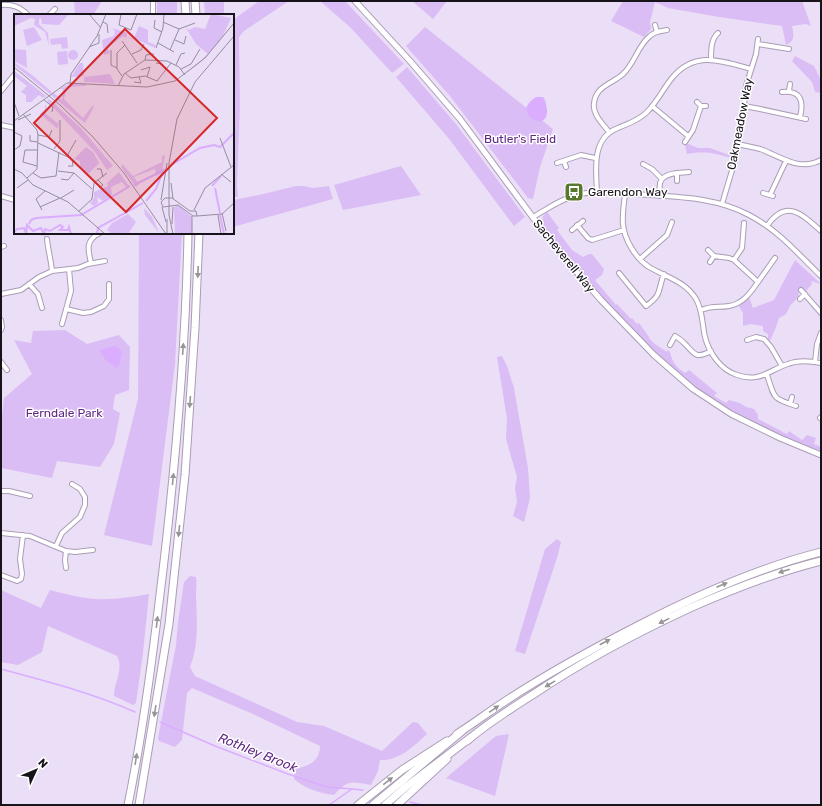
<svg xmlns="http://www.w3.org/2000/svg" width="822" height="806" font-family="Rubik,sans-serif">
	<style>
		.green { fill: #dbbdf5 }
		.water { fill: #daadff }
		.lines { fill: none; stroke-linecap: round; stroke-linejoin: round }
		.stream { stroke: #daadff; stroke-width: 1.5 }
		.minor-casing { stroke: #aa9db5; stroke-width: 6 }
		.tertiary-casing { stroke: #aa9db5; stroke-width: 7 }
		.trunk-casing { stroke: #aa9db5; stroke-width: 9 }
		.motorway-casing { stroke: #aa9db5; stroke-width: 9 }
		.minor { stroke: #fff; stroke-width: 4 }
		.tertiary { stroke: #fff; stroke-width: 5 }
		.trunk { stroke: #fff; stroke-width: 7 }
		.motorway { stroke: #fff; stroke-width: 7 }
		.oneway { fill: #979598 }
		.labels { text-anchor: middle; stroke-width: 3; stroke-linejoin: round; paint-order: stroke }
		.street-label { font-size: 12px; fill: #17131b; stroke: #fff }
		.park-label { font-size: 12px; fill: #602784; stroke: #fff }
		.poi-label { font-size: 12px; fill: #17131b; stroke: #fff; text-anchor: start }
		.water-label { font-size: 13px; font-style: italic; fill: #622987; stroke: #fff }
		.inset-river { fill: none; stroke: #daadff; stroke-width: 2 }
		.inset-road { fill: none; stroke: #968d9f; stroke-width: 1 }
		.view { fill: #d62828; fill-opacity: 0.15; stroke: #d62828; stroke-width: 2 }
		.inset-edge { fill: none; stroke: #17131b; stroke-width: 2 }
	</style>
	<rect width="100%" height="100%" fill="#ebdef7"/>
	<path class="green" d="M74,1h28l-7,11v3h-20z
		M157,1h20v14h-20z
		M204,1h20v14h-19z
		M259,1h30l-45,30 -5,6 1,69 -3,78 1,13h-5v-177z
		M320,1h25l59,63 -12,9 -41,-45z
		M412,1h35l-14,18z
		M623,1h179l9,25 -5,-2 -14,2c2,10 3,15 -6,19l-4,-19 -63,-9 -51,-9 -13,-6 -5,20 1,7 -7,8 -33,-16z
		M425,27l128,102 -13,38 -7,32 -5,-1 -78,-102 -44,-50z
		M795,56l19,10 7,14v13l-6,-1 -3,-10 -20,-21z
		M407,67l49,57 69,93 -11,9 -64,-86 -54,-63z
		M686,143l12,5h12l22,8 -1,2c-17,-5 -26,-7 -44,-4l-2,-9z
		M401,166l20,29 -78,15 -9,-25z
		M296,186h8l9,2 16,-2 4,13 -100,28v-27l26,-5z
		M547,212l12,16 -2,2 15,20 11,7 6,-3h3l12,15 -2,6 -7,5 21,25 1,-1 14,15 1,-1 5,6 2,-1 10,14v1l6,6 12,8 1,-2 2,2c2,10 7,16 15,21l4,-3 28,23 -3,3 12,7 3,-3 11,3 6,4 8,2 4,6v4l29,15 2,-3 13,9 5,-5 9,3 -2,6 7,3v5c-36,-14 -71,-29 -103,-50 -49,-31 -91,-75 -129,-119 -16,-19 -35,-38 -47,-59l1,-8z
		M139,233h43l-7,131 -23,182 -48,-11 34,-136z
		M795,260l26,24 -10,-3 1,3 -6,7 -5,-3 -3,3 1,5 -9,10 -4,8 -7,4 -3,9 -6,14 -2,-2v-5l-5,-3v-5l-12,-2 -8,2v-13l-4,-7 10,-9 4,11 21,-8z
		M65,330l22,14 32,-9 11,12 -1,43 -14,5 -2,14 7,4 -6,31 -14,23 -43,-6 -5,17 -51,-10v-42l3,-28 28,-24 -18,-34 17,3 2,-12z
		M502,356l5,10 7,22 14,80 2,30 -6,24 -11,-6 4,-14 -2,-14 2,-11 -11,-38 1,-20 -10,-62z
		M557,539l4,3 -4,16 -32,96 -10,-3 30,-102z
		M190,576l6,1c1,7 0,12 0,19 1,24 3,49 -6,71l5,9 102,46 27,4 58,25 31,-29 5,1 9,11c-13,12 -28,27 -47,26l-2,11 -7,14c-20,-3 -22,-6 -37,10 -15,-2 -28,-6 -40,-16l1,-10c13,-3 25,-7 25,-23l-67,-32 -61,-26 -5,5 -5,47 -7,7 -16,-6 -1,-3 18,-93 2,-23 6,-40z
		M1,590l40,18 9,-18c15,4 31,8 46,9 18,1 36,-2 53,-5l-6,59 -7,50 -3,2 -19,-9c0,-14 10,-26 3,-40l-69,-30 -6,26 -24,13 -17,-3z
		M509,734l-14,62 -49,-18 50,-42z"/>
	<path class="water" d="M536,97h7c3,4 3,8 4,13 1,21 -25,8 -20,-4 2,-4 6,-7 9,-9z
		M113,346l5,1 4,5 -2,11 -3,5c-7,-4 -15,-10 -17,-18z"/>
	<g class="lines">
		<path class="stream" d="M1,669c45,12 91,24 134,43
			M160,722l55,24 73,28 39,13 25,2
			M410,802l12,3
			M329,805l23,-16 11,1"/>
		<defs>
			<path id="minor" d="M1,5c12,-1 19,2 27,10
				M49,15l6,-6
				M153,15v-14
				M655,25l2,7
				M758,44l31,5
				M711,59c0,-9 0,-20 7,-26
				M1,91l14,-17
				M789,91l1,-7
				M782,92c19,-2 22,9 18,25
				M697,102l4,4h5
				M652,106l36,30
				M744,106l16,3 46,10
				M1,125l14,3
				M609,132c-6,-8 -17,-18 -15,-29 2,-17 18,-19 29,-29 12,-11 15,-29 27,-38 5,-5 11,-5 17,-6
				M685,142l8,-12 8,-24
				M738,144c7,2 15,3 22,5 20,7 39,23 61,11
				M564,161l2,6
				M557,163l24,-8 14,3
				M643,164l9,5 10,10 -2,4 -1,13
				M677,174v7
				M662,179c7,-7 18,-6 27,-7
				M597,192c-1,-22 -6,-54 21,-64 11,-5 20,-7 29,-16 10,-10 16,-23 25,-34 23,-28 50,-17 79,-9
				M763,193l10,3
				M625,194c-1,10 -3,20 -2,30 1,15 13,35 26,43 17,10 36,14 47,32 7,12 6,25 9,38 4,16 16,33 32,38 23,8 32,-5 51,-11 10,-4 22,-3 33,-1
				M770,195l16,-34
				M1,196l14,4
				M722,204l14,-47 8,-51 2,-20 10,-32 2,-15
				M533,217c14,-8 28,-18 43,-22 18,-5 39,-2 58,-1 39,3 80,2 115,21 29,15 49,39 72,61
				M577,225l11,13 4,2 32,-10
				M767,226c19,-28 35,-12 54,5
				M572,230l11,-9
				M47,239c1,11 4,21 5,32
				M1,247l3,-1
				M640,259l27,-24 5,-13
				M734,260l8,-12 2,-25
				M710,262l4,-6
				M91,263c-3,-13 -6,-23 9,-30
				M619,273l27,33c17,-12 11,-15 18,-32
				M758,282l17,-24
				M29,284l9,10 4,14
				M801,290l20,23
				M1,294l20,-4 18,-13 13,-6 26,-3 10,-4 17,-3
				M800,299l5,-5
				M66,309l17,4 8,-1 13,-6 5,-7v-15
				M701,310c13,-5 17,-2 28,-4 14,-2 22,-14 29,-24l-24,-22 -5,-2 -15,-2 -6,-6
				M1,320l1,7 -1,3
				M62,324l9,-33 -2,-22
				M747,340l9,-3 8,2 7,8 11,19
				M670,345l5,-9c3,2 6,4 8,6 12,11 11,18 28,9
				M1,362l6,8
				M815,362l2,-18 4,-11
				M767,375c8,23 4,23 29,31
				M790,404l2,-7
				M820,418l1,-1
				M1,491h8l21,5
				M1,533l29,3 36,15 9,1 18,-2
				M56,546l6,-13 18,-16 5,-12v-8l-5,-8 -8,-5
				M66,551l-1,9 1,8
				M1,575l16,6 4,-2 1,-5 -2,-15 3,-24"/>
			<path id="tertiary" d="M355,1l55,60 50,58 80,108 40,49 21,24 53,55 39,34 38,25 49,24 41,17"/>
			<path id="trunk" d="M457,734c17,-11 33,-23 50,-34 43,-28 87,-52 132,-75 58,-30 118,-57 182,-73
				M467,741c19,-17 45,-33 67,-47 49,-33 102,-61 156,-86 43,-19 86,-36 131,-47
				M358,805l44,-35 45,-29
				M397,805l50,-46"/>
			<path id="motorway" d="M185,1l1,14
				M195,1l1,14
				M128,805c17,-83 27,-168 37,-252 12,-106 21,-213 23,-320
				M139,805l30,-181 16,-149 10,-147 4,-95
				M373,805l89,-74
				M385,805l22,-19 63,-48"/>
		</defs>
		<use href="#minor" class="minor-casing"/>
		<use href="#tertiary" class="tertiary-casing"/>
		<use href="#trunk" class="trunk-casing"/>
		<use href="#motorway" class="motorway-casing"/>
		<use href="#minor" class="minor"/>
		<use href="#tertiary" class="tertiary"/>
		<use href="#trunk" class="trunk"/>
		<use href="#motorway" class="motorway"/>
	</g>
	<defs><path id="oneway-solid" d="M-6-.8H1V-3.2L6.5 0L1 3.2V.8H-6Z"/></defs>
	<g class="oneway">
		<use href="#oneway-solid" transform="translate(198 272) rotate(92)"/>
		<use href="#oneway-solid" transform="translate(183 349) rotate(-86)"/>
		<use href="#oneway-solid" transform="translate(190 402) rotate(94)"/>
		<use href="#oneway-solid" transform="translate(173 479) rotate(-84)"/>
		<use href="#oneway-solid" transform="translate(179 531) rotate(96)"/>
		<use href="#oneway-solid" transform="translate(784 571) rotate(163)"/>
		<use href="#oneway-solid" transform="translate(722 585) rotate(-23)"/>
		<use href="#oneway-solid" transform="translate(664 621) rotate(154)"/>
		<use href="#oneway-solid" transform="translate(157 622) rotate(-83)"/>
		<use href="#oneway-solid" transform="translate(605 642) rotate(-27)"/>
		<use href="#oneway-solid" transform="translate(550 684) rotate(149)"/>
		<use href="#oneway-solid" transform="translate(494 709) rotate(-34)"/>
		<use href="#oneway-solid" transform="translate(155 711) rotate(99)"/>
		<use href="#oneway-solid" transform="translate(136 759) rotate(-81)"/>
		<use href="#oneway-solid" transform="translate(388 781) rotate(-38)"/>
	</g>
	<defs>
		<symbol id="bus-square" viewBox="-11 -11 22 22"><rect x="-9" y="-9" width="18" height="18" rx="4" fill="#58782e" stroke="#fff"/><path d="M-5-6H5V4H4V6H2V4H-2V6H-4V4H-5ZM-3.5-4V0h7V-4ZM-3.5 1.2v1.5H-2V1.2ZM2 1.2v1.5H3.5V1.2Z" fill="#fff"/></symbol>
	</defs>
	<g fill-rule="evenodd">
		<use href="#bus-square" x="563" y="181" width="22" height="22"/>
	</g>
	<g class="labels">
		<g class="street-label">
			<text transform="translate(740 124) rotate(-79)" y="4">Oakmeadow Way</text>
			<text transform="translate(564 256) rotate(51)" y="4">Sacheverell Way</text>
		</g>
		<g class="park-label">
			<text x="520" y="143">Butler's Field</text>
			<text x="64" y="417">Ferndale Park</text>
		</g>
		<g class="poi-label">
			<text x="588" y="196">Garendon Way</text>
		</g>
		<g class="water-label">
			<text transform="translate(258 752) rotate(22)" y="5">Rothley Brook</text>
		</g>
	</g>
	<g transform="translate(14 14)">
		<rect width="220" height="220" fill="#ebdef7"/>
		<path d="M0,0h55l-10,11 -17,-1 -1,-6 -2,1v5l9,9 1,13 -4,-14 -11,-7 1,-6 -4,-1 -17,8zM197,0l20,4 -9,20 12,-15 -12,15 -15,18 -11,10 -11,8 23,-20 -12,-10 -10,-16 3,2 6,-3 10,2zM125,12l9,4v12l8,3 -1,3 -19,-9h-7l5,-1zM20,13l8,13 -15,6 -4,-16zM98,14l15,5 -1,5 -3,-2 -16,12 3,5 -6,2 -2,-15 12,-4 1,-5zM53,23l1,11 -6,1 -1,-5 -10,1 -1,-6zM0,35l12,1 1,18 -13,-7zM54 41a5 5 0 1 1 10 0a5 5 0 1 1-10 0ZM53,37l1,13 -10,1 -1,-13zM0,48l18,13 20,17 -2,2 -36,-29zM66,49h3l1,13 -13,1zM0,57l12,9 20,16 -3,2 -4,-3 -8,7h-5v-7l-5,-3 6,-6 -13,-10zM96,60l5,10 -31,-2v-5zM56,70h16v2l-19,1 -3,12 19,19 9,-12 2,1 -9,16 -34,-28 3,-2 8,7 1,-11h-4zM35,85l32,29 32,38 -6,4 -12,-18 -48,-51zM31,91h1v9l11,9 2,-2 -1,8 -18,-15 5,-5zM72,133l7,5 6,11 -12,12 -7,-8v-6l-6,-2zM151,141l-3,18 -6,3 -1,-7 -21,8 5,7 -3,3 -15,-20 1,-3 11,12 29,-14v-6zM105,158l10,14 -3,1 -4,-5 -11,5 1,8 -9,6 -6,-4 1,6 -4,3 -4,-3 4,-5v-6l14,-6 -1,-3zM164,191l14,12v17h-17l-1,-27zM130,194l8,9 7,16 -14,-18zM114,200l8,8 -8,12h-7l1,-3 -2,3h-8l-5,-4 5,-7z" fill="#dbbdf5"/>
		<path class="inset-river" d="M157,151l29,-17 14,-3 6,2 14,-14M120,171l28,-14M198,172l9,-10M201,174l5,25M132,187l10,-12 8,-20M206,201l4,19M15,210l2,-4 5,-2 45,-3 49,-29M0,218l3,-3 7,-1 2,6 1,-9 6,6 8,-3 3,6 1,-5 5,2 10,-6 3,2 -3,3h8l1,-3 2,7M83,220l1,-6 45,-25"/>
		<path class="inset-road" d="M75,0l12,14M107,0l-2,11 12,5 6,-16M141,6l-1,8 8,4M89,8l4,2 1,9M149,8l16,7 16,-6M161,26l9,4 2,-8M108,27l15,22M144,29l16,9M75,33l10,-4v-9M142,34l7,-20 1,-14M97,36v15l6,3M156,36l9,-21M118,40l9,-4 3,-6M131,46l1,-5 8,-1M142,49l6,1 4,6M162,51l5,-11 4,-1M0,53l46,38 33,32 31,36 42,61M167,55l10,-5 9,-15M127,56l9,-3 -3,10M111,59l6,5 14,-2 12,5 14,-18M108,62l-5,-7v-16l8,-8M120,68l7,1 -2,-6M56,69l1,-9 26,-38 9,-22M104,72l6,-12 21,-14 22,1 12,6 6,8M30,86l9,7 -1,5M0,88l5,14M9,100l14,16 1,5 -1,34 -10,9M4,106l13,-6M0,107l53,-38 80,4 28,-6 30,-23 29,-35M0,118l8,4 -2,10 -6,4M16,121v6l8,1M24,121l11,2 3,-7M206,124l11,29M24,129l34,16 1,7h-5M40,135l6,-8v-21M53,142l9,-16M23,152l-14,-4 2,-12h12M0,155l8,4 11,12 35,17 37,32M83,155h4l2,8M44,157l16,2 18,16M19,159l8,5 15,-2 3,-24M207,160l10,8M47,165l7,1 6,-7M84,166l5,5 -4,3M157,169l2,16M3,174l11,-8M47,184l13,-8M151,184h7l18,13h6l1,5h-4l-15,-11 -15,2 -2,-5zM147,186l6,-37M26,193l20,-9M148,193l4,15M28,196l-6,-11 9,-8M180,196l11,-22 29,-23M65,197l13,-12 2,-16 13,-10M208,199l4,18M204,201l3,19M178,202v18M183,202l25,-2 12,-11M158,210l1,-17M153,220v-15M159,220l-4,-19v-52l8,-44 18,-37 39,-46"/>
		<path class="view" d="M111,15l92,89 -91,94 -92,-89z"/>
		<rect width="220" height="220" class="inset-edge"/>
	</g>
	<rect width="822" height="806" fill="none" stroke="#17131b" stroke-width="4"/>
	<g transform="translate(36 770) rotate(46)" stroke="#ffffff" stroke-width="3" paint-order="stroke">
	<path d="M0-3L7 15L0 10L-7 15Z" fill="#17131b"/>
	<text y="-6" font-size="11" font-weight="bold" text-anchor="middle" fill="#17131b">N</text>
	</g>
</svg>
